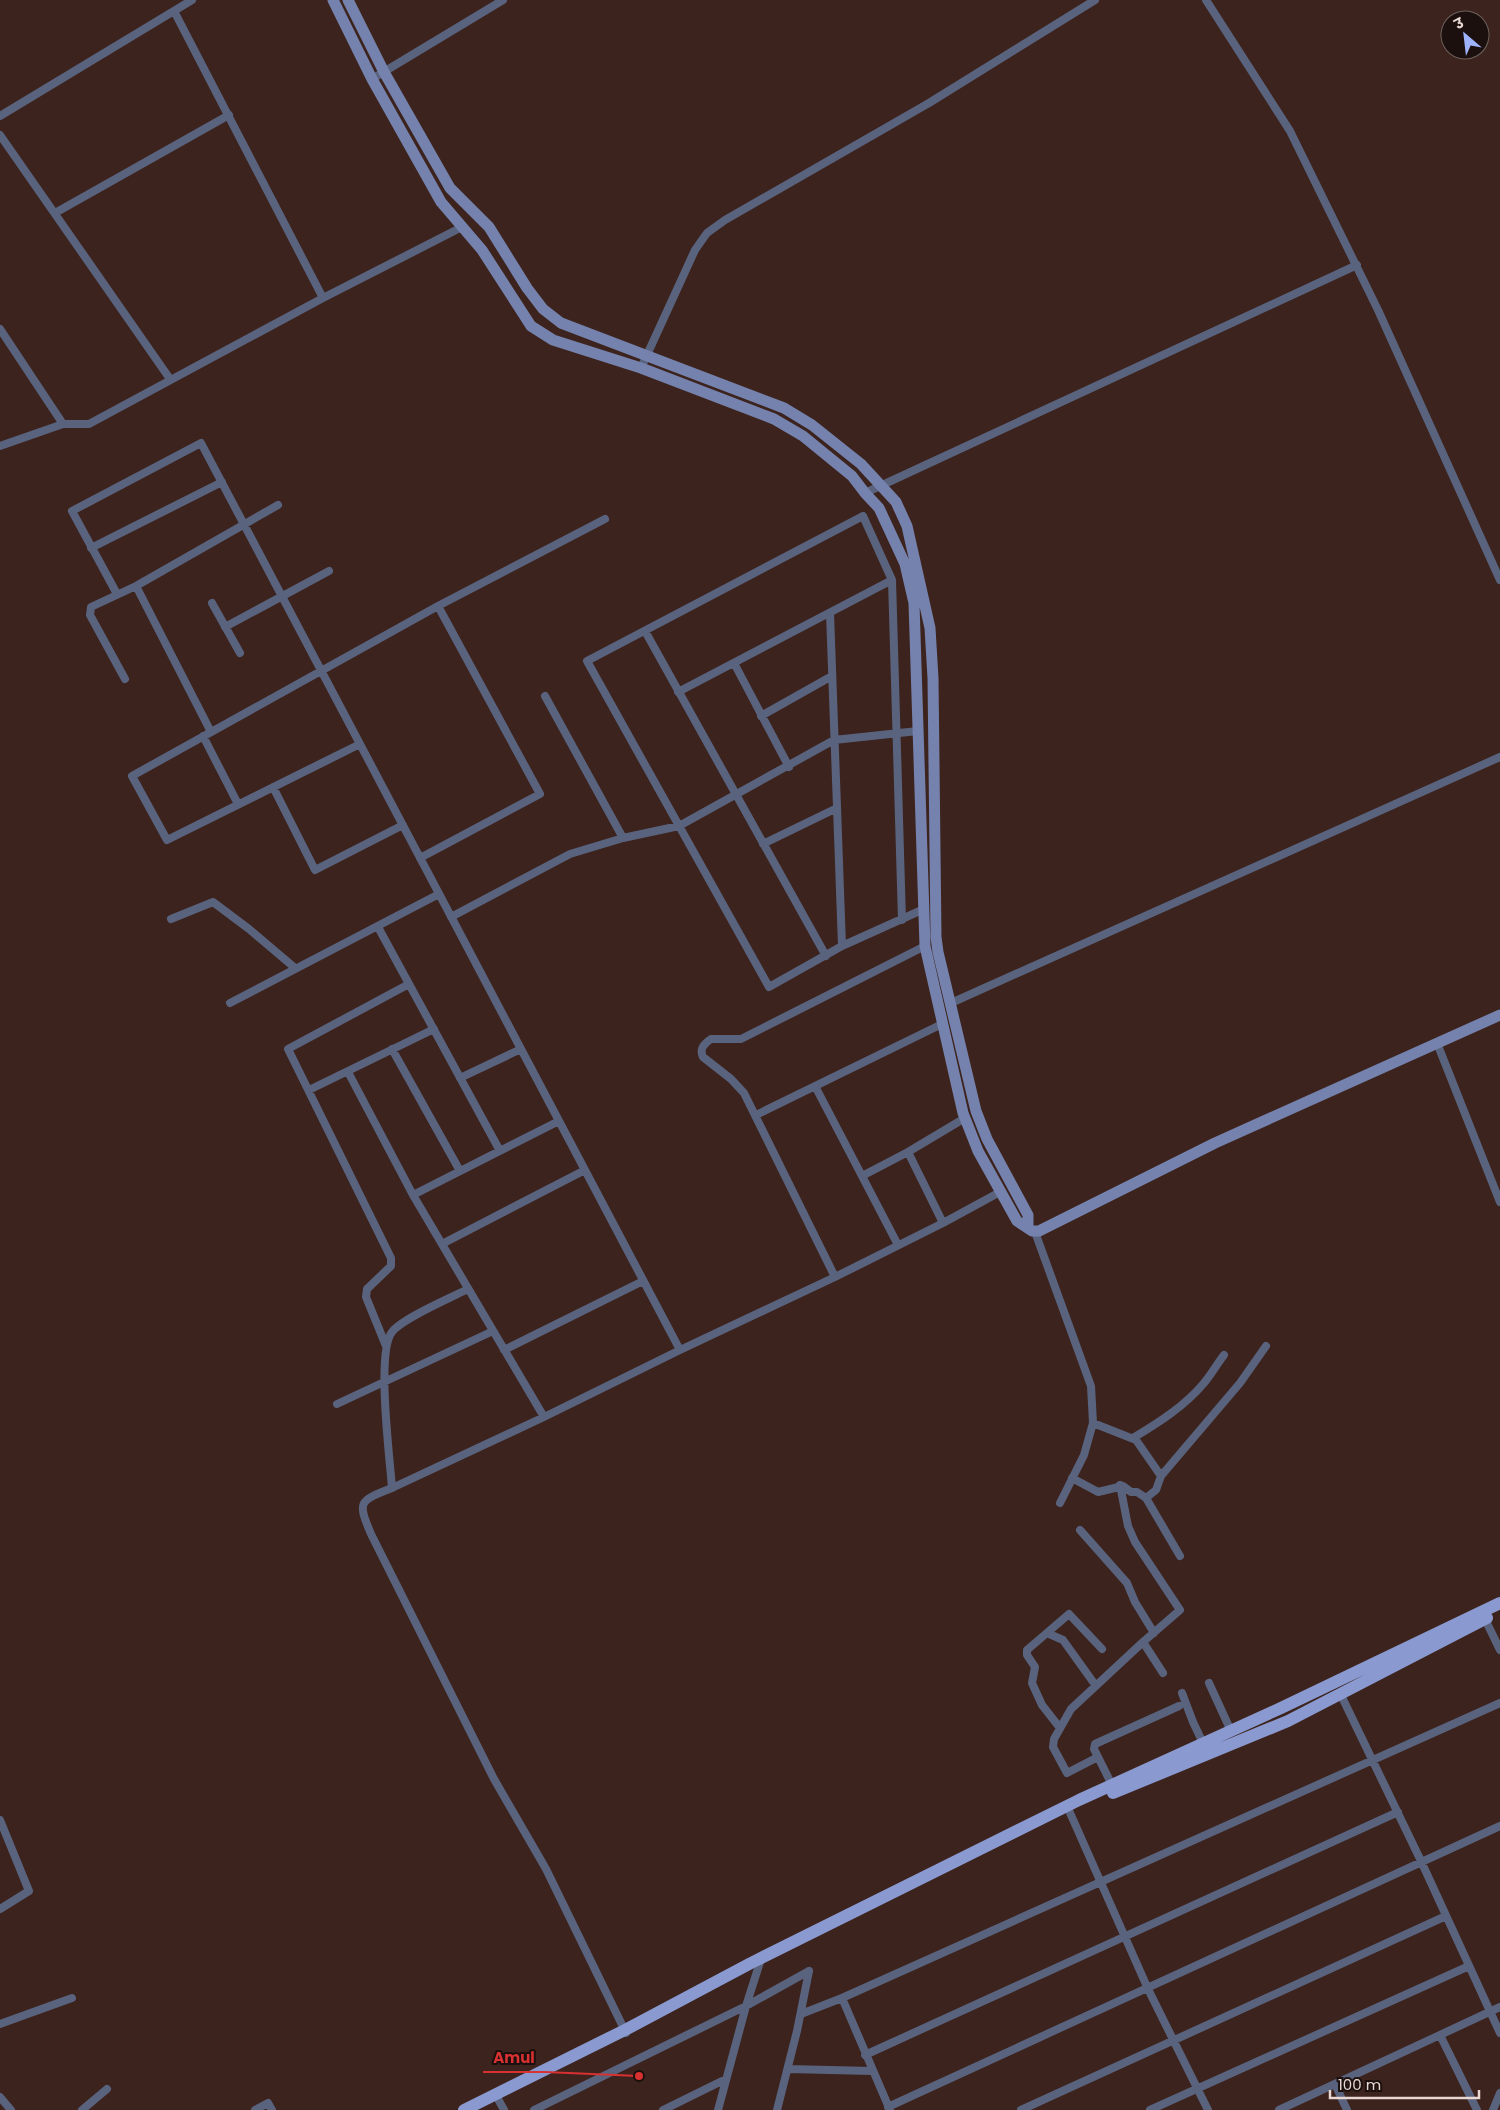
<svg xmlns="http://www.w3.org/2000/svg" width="1500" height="2110" font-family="Poppins,'Noto Sans Devanagari',sans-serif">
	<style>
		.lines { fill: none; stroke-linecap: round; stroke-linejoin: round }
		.street { stroke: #5a637e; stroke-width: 8 }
		.secondary { stroke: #7582ad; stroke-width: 11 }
		.primary { stroke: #8a9ad1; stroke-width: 12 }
		.leader { fill: none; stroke: #d73131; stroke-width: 2 }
		.callout-dot { fill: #d73131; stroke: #1b100d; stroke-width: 2 }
		.callout-label { font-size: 15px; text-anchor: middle; font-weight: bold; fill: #d73131; stroke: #1b100d; stroke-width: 4; stroke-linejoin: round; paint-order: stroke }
	</style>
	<rect width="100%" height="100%" fill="#3c231d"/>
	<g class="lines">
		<path class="street" d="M1206,0l84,131 88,179 122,270
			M174,11l149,287
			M372,79l131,-79
			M0,116l192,-116
			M0,135l170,244
			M55,213l174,-98
			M0,329l63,95
			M641,368l54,-118 12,-17 18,-13 204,-117 166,-103
			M0,446l63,-22h26l234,-126 139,-71
			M865,493l492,-228
			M91,548l131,-66
			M136,586l75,146
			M117,594l-45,-83 129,-68 479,907
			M212,603l28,50
			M830,613l12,333
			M225,627l104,-56
			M645,631l181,325
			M734,663l55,104
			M125,679l-35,-64 1,-8 45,-21 142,-81
			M678,692l214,-112
			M545,696l78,142
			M761,716l71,-40
			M203,736l35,68
			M360,744l-193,96 -35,-64 306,-170 167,-87
			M273,787l42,83 88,-45
			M763,844l74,-36
			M420,858l120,-64 -102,-188
			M451,917l119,-63 53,-16 56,-12 155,-86 84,-9
			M171,919l42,-17 36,27 46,39
			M902,920l-10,-340 -29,-64 -276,145 182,326 73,-41 82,-37
			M378,927l122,224
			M230,1003l209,-109
			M951,1003l549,-246
			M1437,1043l63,159
			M392,1049l68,122
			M348,1072l65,123 131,222
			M460,1078l61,-29
			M815,1086l83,159
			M309,1090l125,-61
			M756,1115l186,-91
			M908,1152l35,71
			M862,1176l46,-24 57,-34
			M413,1195l146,-74
			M1035,1232l56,154 2,37 -9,32 -24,48
			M442,1244l143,-74
			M835,1277l-91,-184 -13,-14 -28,-22c-4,-8 1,-13 8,-18h30l184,-93
			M386,1346l-20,-49 1,-8 24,-23v-8l-103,-209 121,-65
			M504,1350l139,-69
			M337,1404l156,-73
			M1093,1423l43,17 25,36
			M1133,1438c25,-15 52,-32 71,-55 7,-8 13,-19 20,-28
			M1072,1478l26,14 25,-6 8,6h6l9,6
			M392,1488c-2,-29 -16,-136 0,-156 9,-13 60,-35 76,-43
			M1080,1530l47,53 8,19 19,31
			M1180,1556l-34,-58 10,-8 5,-14 79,-93 26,-37
			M1485,1619l15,31
			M1047,1633l16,7 33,46
			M1143,1642l20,31
			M1209,1683l22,48
			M1182,1693l11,29 10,21
			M1341,1695l80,166 79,172
			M1060,1728l-18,-23 -10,-22 3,-16 -8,-12v-5l42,-36 33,35
			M1098,1757l-31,16 -14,-26 1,-8 17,-30 72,-67 37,-32 -45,-68 -7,-16 -8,-41
			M1112,1785l-18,-36 1,-5 84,-38
			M1067,1806l81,183 60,121
			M0,1820l29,71 -29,18
			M801,2014l41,-16
			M0,2024l72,-26
			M626,2033l-80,-164 -52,-90 -123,-245c-14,-33 -12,-33 21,-46l152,-71 136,-67 155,-73 108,-54 57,-31
			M1440,2035l37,75
			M865,2055l533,-243
			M788,2069l84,2
			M1335,2084l12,26
			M0,2097l11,13
			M498,2099l6,11
			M888,2107l612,-281
			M82,2110l25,-21
			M255,2110l13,-7 4,7
			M534,2110l212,-104 63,-35
			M663,2110l63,-31
			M718,2110l28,-104 15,-47
			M777,2110l20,-79 12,-60
			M890,2110l-48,-112 658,-295
			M1021,2110l425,-194
			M1150,2110l319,-144
			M1279,2110l221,-103
			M1493,2110l7,-17"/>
		<path class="secondary" d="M333,0l39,79 69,123 41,48 49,76 22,14 88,28 133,51 29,17 49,40 13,17 14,15 26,56 9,39 11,343 38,167 15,38 39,70 15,10h7l176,-88 285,-128
			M348,0l36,72 66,116 39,39 38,61 16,21 18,14 223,85 28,17 49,39 35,38 11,24 23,102 3,50 3,259 2,15 38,159 11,28 41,76v13"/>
		<path class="primary" d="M1113,1793l175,-72 199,-103
			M464,2110l161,-80 126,-67 328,-163 202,-92 219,-105"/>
	</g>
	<path class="leader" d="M639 2076L545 2072H483"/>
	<circle class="callout-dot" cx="639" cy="2076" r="5"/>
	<g class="callout-label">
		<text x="514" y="2063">Amul</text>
	</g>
	<g transform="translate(1465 35) rotate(332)"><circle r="24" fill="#1b100d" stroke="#6d605c"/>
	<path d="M0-4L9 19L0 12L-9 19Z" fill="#9eb3fd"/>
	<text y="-8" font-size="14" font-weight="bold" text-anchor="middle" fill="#e8d7d3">उ</text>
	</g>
	<path d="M1330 2090v8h149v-8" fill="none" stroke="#e8d7d3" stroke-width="2.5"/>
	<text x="1338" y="2090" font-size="15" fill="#e8d7d3" stroke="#1b100d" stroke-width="4" paint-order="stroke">100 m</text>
</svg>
